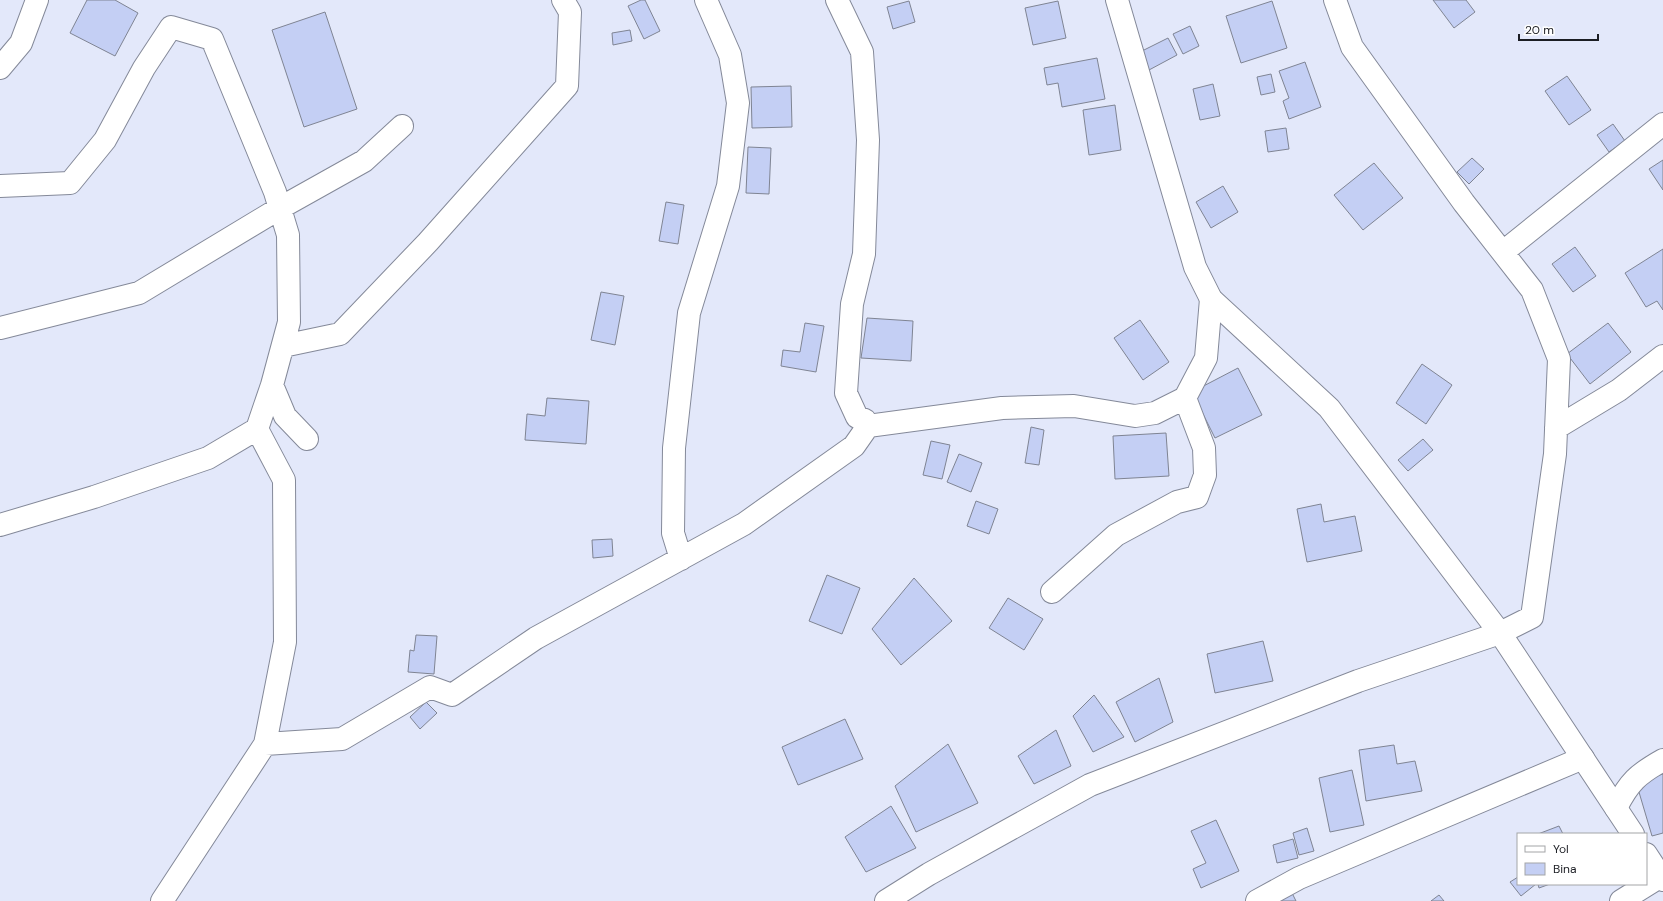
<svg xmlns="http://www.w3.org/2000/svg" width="1663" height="901" font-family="'DM Sans',sans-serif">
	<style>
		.building { fill: #c4cff4; stroke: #7f8493 }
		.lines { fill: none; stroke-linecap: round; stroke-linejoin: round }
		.minor-casing { stroke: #848999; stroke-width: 24 }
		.tertiary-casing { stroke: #848999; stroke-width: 24 }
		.minor { stroke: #fff; stroke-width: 22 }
		.tertiary { stroke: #fff; stroke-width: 22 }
	</style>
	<rect width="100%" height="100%" fill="#e3e8fa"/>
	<path class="building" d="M87,0h28l23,13 -23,43 -45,-23z
		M641,0h4l15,31 -16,8 -16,-33z
		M1433,0h33l9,12 -21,16z
		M909,1l6,21 -22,7 -6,-22z
		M1058,1l8,37 -33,7 -8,-37z
		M1272,1l15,47 -46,15 -15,-47z
		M325,12l32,97 -53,18 -32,-97z
		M1190,26l9,20 -16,8 -10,-20z
		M630,30l2,11 -19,4 -1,-12z
		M1168,38l9,17 -28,15 -9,-18z
		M1097,58l8,41 -43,8 -4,-24 -11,2 -3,-17z
		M1305,62l16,45 -32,12 -6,-18 6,-3 -10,-27z
		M1271,74l4,18 -14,3 -4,-18z
		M1567,76l24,34 -22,15 -24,-34z
		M1213,84l7,32 -20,4 -7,-31z
		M791,86l1,41 -40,1 -1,-41z
		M1115,105l6,45 -32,5 -6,-45z
		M1613,124l12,17 -16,11 -12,-17z
		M1286,128l3,21 -21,3 -3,-21z
		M748,147l23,1 -2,46 -23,-1z
		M1472,158l12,11 -15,15 -12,-12z
		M1663,160v30l-14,-21z
		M1374,163l29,35 -40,32 -29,-35z
		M1223,186l15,26 -27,16 -15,-26z
		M666,202l18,3 -6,39 -19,-3z
		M1575,247l21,29 -23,16 -21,-28z
		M1663,249v61l-6,-9 -11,6 -21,-34z
		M601,292l23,4 -9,49 -24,-5z
		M867,318l46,3 -2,40 -50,-3z
		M1140,320l29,42 -26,18 -29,-42z
		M805,323l19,3 -8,46 -35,-6 2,-16 17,2z
		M1608,323l23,29 -41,32 -23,-30z
		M1422,364l30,21 -26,39 -30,-21z
		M1238,368l24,47 -47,23 -23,-46z
		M547,398l42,3 -3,43 -61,-4 2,-26 18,2z
		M1031,427l13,3 -5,35 -14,-2z
		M1166,433l3,43 -54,3 -2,-43z
		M1423,439l10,11 -25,21 -10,-11z
		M931,441l19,4 -8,34 -19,-4z
		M959,454l23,9 -11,29 -24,-10z
		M976,501l22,8 -9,25 -22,-8z
		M1321,504l3,18 31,-6 7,35 -55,11 -10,-53z
		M612,539l1,17 -20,2 -1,-18z
		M827,575l33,13 -18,46 -33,-13z
		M914,578l38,43 -51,44 -29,-36z
		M1008,598l35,21 -19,31 -35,-22z
		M416,635l21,1 -3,38 -26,-2 2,-22 4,1z
		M1263,641l10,40 -58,12 -8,-39z
		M1159,678l14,44 -38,20 -19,-40z
		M1094,695l30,42 -31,15 -20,-36z
		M426,702l11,11 -17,16 -10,-12z
		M845,719l18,40 -65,26 -16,-38z
		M1056,730l15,36 -37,18 -16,-28z
		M948,744l30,59 -62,29 -21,-46z
		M1394,745l3,19 18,-3 7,30 -56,10 -7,-51z
		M1352,770l12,55 -34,7 -11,-54z
		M1663,774v59l-11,3 -16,-54z
		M891,806l25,42 -50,24 -21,-35z
		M1216,820l23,51 -38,17 -8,-19 13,-6 -15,-32z
		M1559,826l4,8h-25z
		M1307,828l7,23 -15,4 -6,-22z
		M1293,839l5,19 -21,5 -4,-18z
		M1518,877v7h18l-15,12 -11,-14z
		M1538,884h12l-11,4z
		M1291,891l5,10h-25z
		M1439,895l5,6h-13z"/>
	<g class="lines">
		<defs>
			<path id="minor" d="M837,0l25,52 6,88 -4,114 -12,50 -6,89 11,24 8,3 3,6
				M0,68l21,-25 16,-43
				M0,186l70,-3 35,-43 39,-72 27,-41 41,12 63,153 13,43 1,87 -17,63 13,31 22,23
				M1503,252l160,-128
				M0,328l139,-35 141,-85 84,-47 38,-35
				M283,346l57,-12 88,-92 139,-156 3,-74 -7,-12
				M1556,428l63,-38 44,-34
				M0,525l94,-28 114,-39 49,-29 15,-44
				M681,559l-8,-26 1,-85 15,-135 39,-127 10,-83 -8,-48 -24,-55
				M1052,592l64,-57 61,-33 20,-5 8,-22 -1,-27 -19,-50
				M265,744l77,-5 88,-52 22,8 84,-57 208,-114 110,-78 14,-20 134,-18 72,-2 61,10 20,-3 30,-15 21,-40 5,-59
				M1616,808c13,-26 22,-34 47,-48
				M162,901l103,-157 20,-102 -1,-162 -27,-51
				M886,901l43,-27 161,-89 268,-104 142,-48 32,-16 23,-163 4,-95 -27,-69 -68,-87 -112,-156 -17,-47
				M1257,901l42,-23 284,-120
				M1621,901l40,-25"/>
			<path id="tertiary" d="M1117,0l78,267 16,32 118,109 171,225 133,201
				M1646,854l17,26"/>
		</defs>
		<use href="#minor" class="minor-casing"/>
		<use href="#tertiary" class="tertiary-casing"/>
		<use href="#minor" class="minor"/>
		<use href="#tertiary" class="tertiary"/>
	</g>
	<rect x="1517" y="833" width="130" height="52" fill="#ffffff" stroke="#a4a5a7"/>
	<rect x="1525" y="846" width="20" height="6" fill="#ffffff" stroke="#a4a5a7"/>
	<text x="1553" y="853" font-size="12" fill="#1b1d23">Yol</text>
	<rect x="1525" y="863" width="20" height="12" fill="#c4cff4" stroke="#a4a5a7"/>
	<text x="1553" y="873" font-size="12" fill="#1b1d23">Bina</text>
	<path d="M1519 34v6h79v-6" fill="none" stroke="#1b1d23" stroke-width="2"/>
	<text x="1525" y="34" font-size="12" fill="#1b1d23" stroke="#ffffff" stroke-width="3" paint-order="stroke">20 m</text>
</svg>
